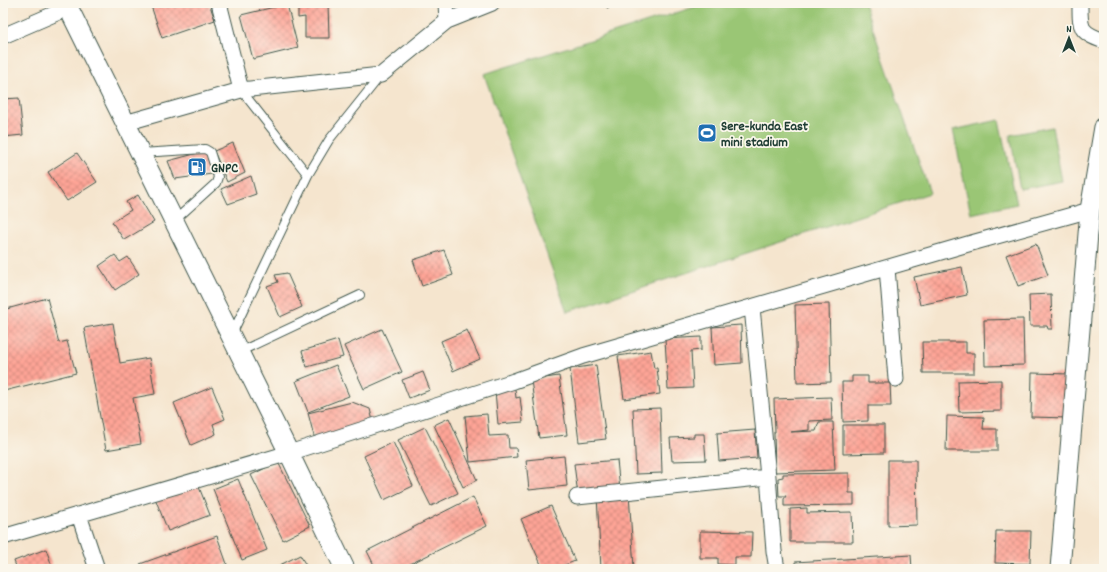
<svg xmlns="http://www.w3.org/2000/svg" width="1107" height="572" font-family="Dekko,sans-serif">
	<style>
		.pitch { fill: #9ac674; stroke: #5c8254 }
		.building { fill: url(#building-cross-hatch) }
		.lines { fill: none; stroke-linecap: round; stroke-linejoin: round }
		.service-casing { stroke: #3f564b; stroke-width: 10 }
		.minor-casing { stroke: #3f564b; stroke-width: 17 }
		.tertiary-casing { stroke: #3f564b; stroke-width: 21 }
		.service { stroke: #fff; stroke-width: 8 }
		.minor { stroke: #fff; stroke-width: 15 }
		.tertiary { stroke: #fff; stroke-width: 19 }
		.labels { text-anchor: middle; stroke-width: 3.5; stroke-linejoin: round; paint-order: stroke }
		.poi-label { font-size: 14px; font-weight: bold; fill: #1f3d34; stroke: #fbf7ec; text-anchor: start }
	</style>
	<defs>
		<pattern id="building-cross-hatch" width="8" height="8" patternUnits="userSpaceOnUse"><rect width="8" height="8" fill="#fea496"/><path d="M0 0l8 8M0 8l8-8" fill="none" stroke="#cd877b"/></pattern>
	</defs>
	<rect width="100%" height="100%" fill="#fbf7ec"/>
	<filter id="ink" filterUnits="userSpaceOnUse"><feTurbulence type="fractalNoise" baseFrequency=".025" numOctaves="2"/><feDisplacementMap in="SourceGraphic" scale="8" xChannelSelector="R" yChannelSelector="G"/><feConvolveMatrix kernelMatrix="1 2 1 2 8 2 1 2 1" color-interpolation-filters="sRGB"/></filter>
	<filter id="wash" filterUnits="userSpaceOnUse"><feTurbulence type="fractalNoise" baseFrequency=".012" numOctaves="4" result="noise"/><feDisplacementMap in="SourceGraphic" scale="16" xChannelSelector="R" yChannelSelector="G"/><feGaussianBlur stdDeviation="0.9" result="paint"/><feColorMatrix in="noise" values="0 0 0 0 0 0 0 0 0 0 0 0 0 0 0 0 0 1.4 0 .05"/><feComposite in="paint" operator="in"/></filter>
	<g filter="url(#wash)">
		<rect width="100%" height="100%" fill="#f5e5ce"/>
		<path class="pitch" d="M707,3h157l66,190 -363,119 -83,-238z
			M999,120l18,84 -46,10 -18,-84z
			M1052,127l10,54 -42,8 -10,-54z"/>
		<g id="blocks">
			<path class="building" d="M150,3h59l6,17 -53,18z
				M303,3h25l1,35h-24v-21l-7,1v-12h5z
				M606,3h15l-14,5z
				M287,4l11,44 -45,11 -12,-44z
				M19,98l4,37 -20,2v-38z
				M233,143l12,30 -18,9 -13,-31z
				M206,151l6,23 -37,5 -7,-18z
				M77,153l20,29 -30,19 -19,-29z
				M251,176l5,18 -28,10 -7,-15z
				M138,195l16,27 -30,18 -12,-18 19,-12 -5,-8z
				M1036,244l12,31 -30,11 -12,-31z
				M444,250l9,25 -31,11 -9,-26z
				M115,255l5,7 8,-5 11,17 -24,16 -16,-24z
				M962,267l5,28 -47,10 -6,-28z
				M287,273l15,34 -22,10 -13,-31 11,-4 -3,-7z
				M1051,294l1,35h-4l-1,-3h-17l-1,-31z
				M47,298l12,45 8,-2 9,32 -72,18 -1,-81z
				M829,304l2,78 -34,1 -2,-78z
				M1023,319l1,46 -39,1 -1,-46z
				M113,323l7,40 29,-5 6,36 -22,4 8,46 -35,6 -22,-122z
				M741,325l1,38 -28,2 -2,-38z
				M382,329l20,43 -38,17 -20,-43z
				M467,330l13,29 -27,12 -12,-30z
				M701,337v13l-10,1 2,37 -25,1 -3,-50z
				M338,340l5,17 -36,10 -5,-16z
				M922,342h44v11h8v20h-51z
				M651,351l3,17h3l3,26 -36,5 -6,-43z
				M336,365l13,31 -41,16 -12,-31z
				M596,365l10,74 -27,3 -9,-73z
				M423,372l7,18 -21,8 -7,-18z
				M1032,373l38,1 -1,44 -38,-1z
				M559,376l8,59 -28,3 -8,-58z
				M852,376h16v7h22l1,23h-23v15l-25,1 -1,-40h10z
				M1001,380v31l-42,1 -1,-31z
				M212,387l13,32 -12,5 3,10 -25,11 -17,-42z
				M515,389l1,9 4,-1 3,25 -25,2 -3,-33z
				M831,397l1,23 -23,1v9l-19,2 26,-1 3,-9h14l2,48 -60,2 -1,-40h1l-1,-33z
				M352,402l18,7 4,16 -59,15 -7,-27z
				M660,408l2,65 -26,1 -3,-65z
				M487,414l2,22 19,-1 1,13h7l1,9 -47,5 -5,-46z
				M947,416l37,1 -1,12h14v22h-51z
				M449,418l28,62 -14,7 -29,-62z
				M843,425h41v28l-41,1z
				M425,427l33,66 -27,13 -33,-66z
				M755,430l2,28 -38,3 -2,-28z
				M694,434h10l2,26 -34,1 -2,-23 24,-1z
				M393,442l20,44 -29,14 -20,-44z
				M564,456l3,30 -38,4 -3,-30z
				M617,460l3,30 -42,5 -4,-31z
				M888,460h28l1,65 -29,1z
				M278,462l32,64 -27,14 -32,-65z
				M849,473v20h5v12l-70,1v-7l2,-3h-7l-1,-18 5,-1v-3z
				M238,479l29,71 -25,10 -29,-71z
				M197,482l13,33 -42,16 -13,-33z
				M629,494l5,74 -33,1 -4,-73z
				M473,497l14,29 -87,43h-24l-9,-18z
				M551,506l24,55 -20,8h-12l-22,-50z
				M807,508v5l45,-1 1,30h-63v-33z
				M700,531l52,1 -1,25h-16v8l-17,-1v-6h-18z
				M996,531h35l-1,33 -35,-1z
				M217,536l10,28 -14,5h-71l-2,-5z
				M46,549l7,20h-36l-3,-8z
				M300,555l8,14h-36z
				M911,555l1,14h-117v-7z"/>
		</g>
	</g>
	<g filter="url(#ink)">
		<use href="#blocks" fill-opacity="0" stroke="#3f564b" stroke-width="1"/>
		<g class="lines">
			<defs>
				<path id="service" d="M241,90l67,85
					M141,153l64,-4 5,3 8,25 -2,6 -42,38
					M232,334l76,-159 21,-35 52,-65
					M239,352l121,-57"/>
				<path id="minor" d="M219,3l22,87
					M1080,3c0,25 -1,29 24,38
					M447,21l45,-18
					M3,36l65,-28
					M125,123l116,-33 140,-15 66,-54 -1,-18
					M887,268l9,111
					M752,307l16,170 6,74 3,18
					M577,497l191,-20
					M79,515l18,54
					M3,537l286,-84 225,-72 69,-25 385,-112 122,-34"/>
				<path id="tertiary" d="M66,3l223,450 56,116
					M1060,569l30,-359 14,-83"/>
			</defs>
			<use href="#service" class="service-casing"/>
			<use href="#minor" class="minor-casing"/>
			<use href="#tertiary" class="tertiary-casing"/>
			<use href="#service" class="service"/>
			<use href="#minor" class="minor"/>
			<use href="#tertiary" class="tertiary"/>
		</g>
	</g>
	<defs>
		<symbol id="stadium-square" viewBox="-11 -11 22 22"><rect x="-9" y="-9" width="18" height="18" rx="4" fill="#1f6fb2" stroke="#fbf7ec"/><path d="M0-5a6.5 5 0 1 0 0 10a6.5 5 0 1 0 0-10ZM-3.5-1.8h7v3.6h-7Z" fill="#fff"/></symbol>
		<symbol id="fuel-square" viewBox="-11 -11 22 22"><rect x="-9" y="-9" width="18" height="18" rx="4" fill="#1f6fb2" stroke="#fbf7ec"/><path d="M-5.5-6h7V0h2V4h1.3V-2.5L3-4.5l.8-.8L6-3V5H2.5V1h-1V6h-7ZM-4.2-4.7v3.2H.2V-4.7Z" fill="#fff"/></symbol>
	</defs>
	<g fill-rule="evenodd">
		<use href="#stadium-square" x="696" y="122" width="22" height="22"/>
		<use href="#fuel-square" x="186" y="156" width="22" height="22"/>
	</g>
	<g class="labels">
		<g class="poi-label">
			<text x="721" y="130">Sere-kunda East<tspan x="721" dy="16">mini stadium</tspan></text>
			<text x="211" y="172">GNPC</text>
		</g>
	</g>
	<rect width="1107" height="572" fill="none" stroke="#fbf7ec" stroke-width="16"/>
	<g transform="translate(1069 38)" stroke="#fbf7ec" stroke-width="3" paint-order="stroke">
	<path d="M0-3L7 15L0 10L-7 15Z" fill="#1f3d34"/>
	<text y="-6" font-size="11" font-weight="bold" text-anchor="middle" fill="#1f3d34">N</text>
	</g>
</svg>
